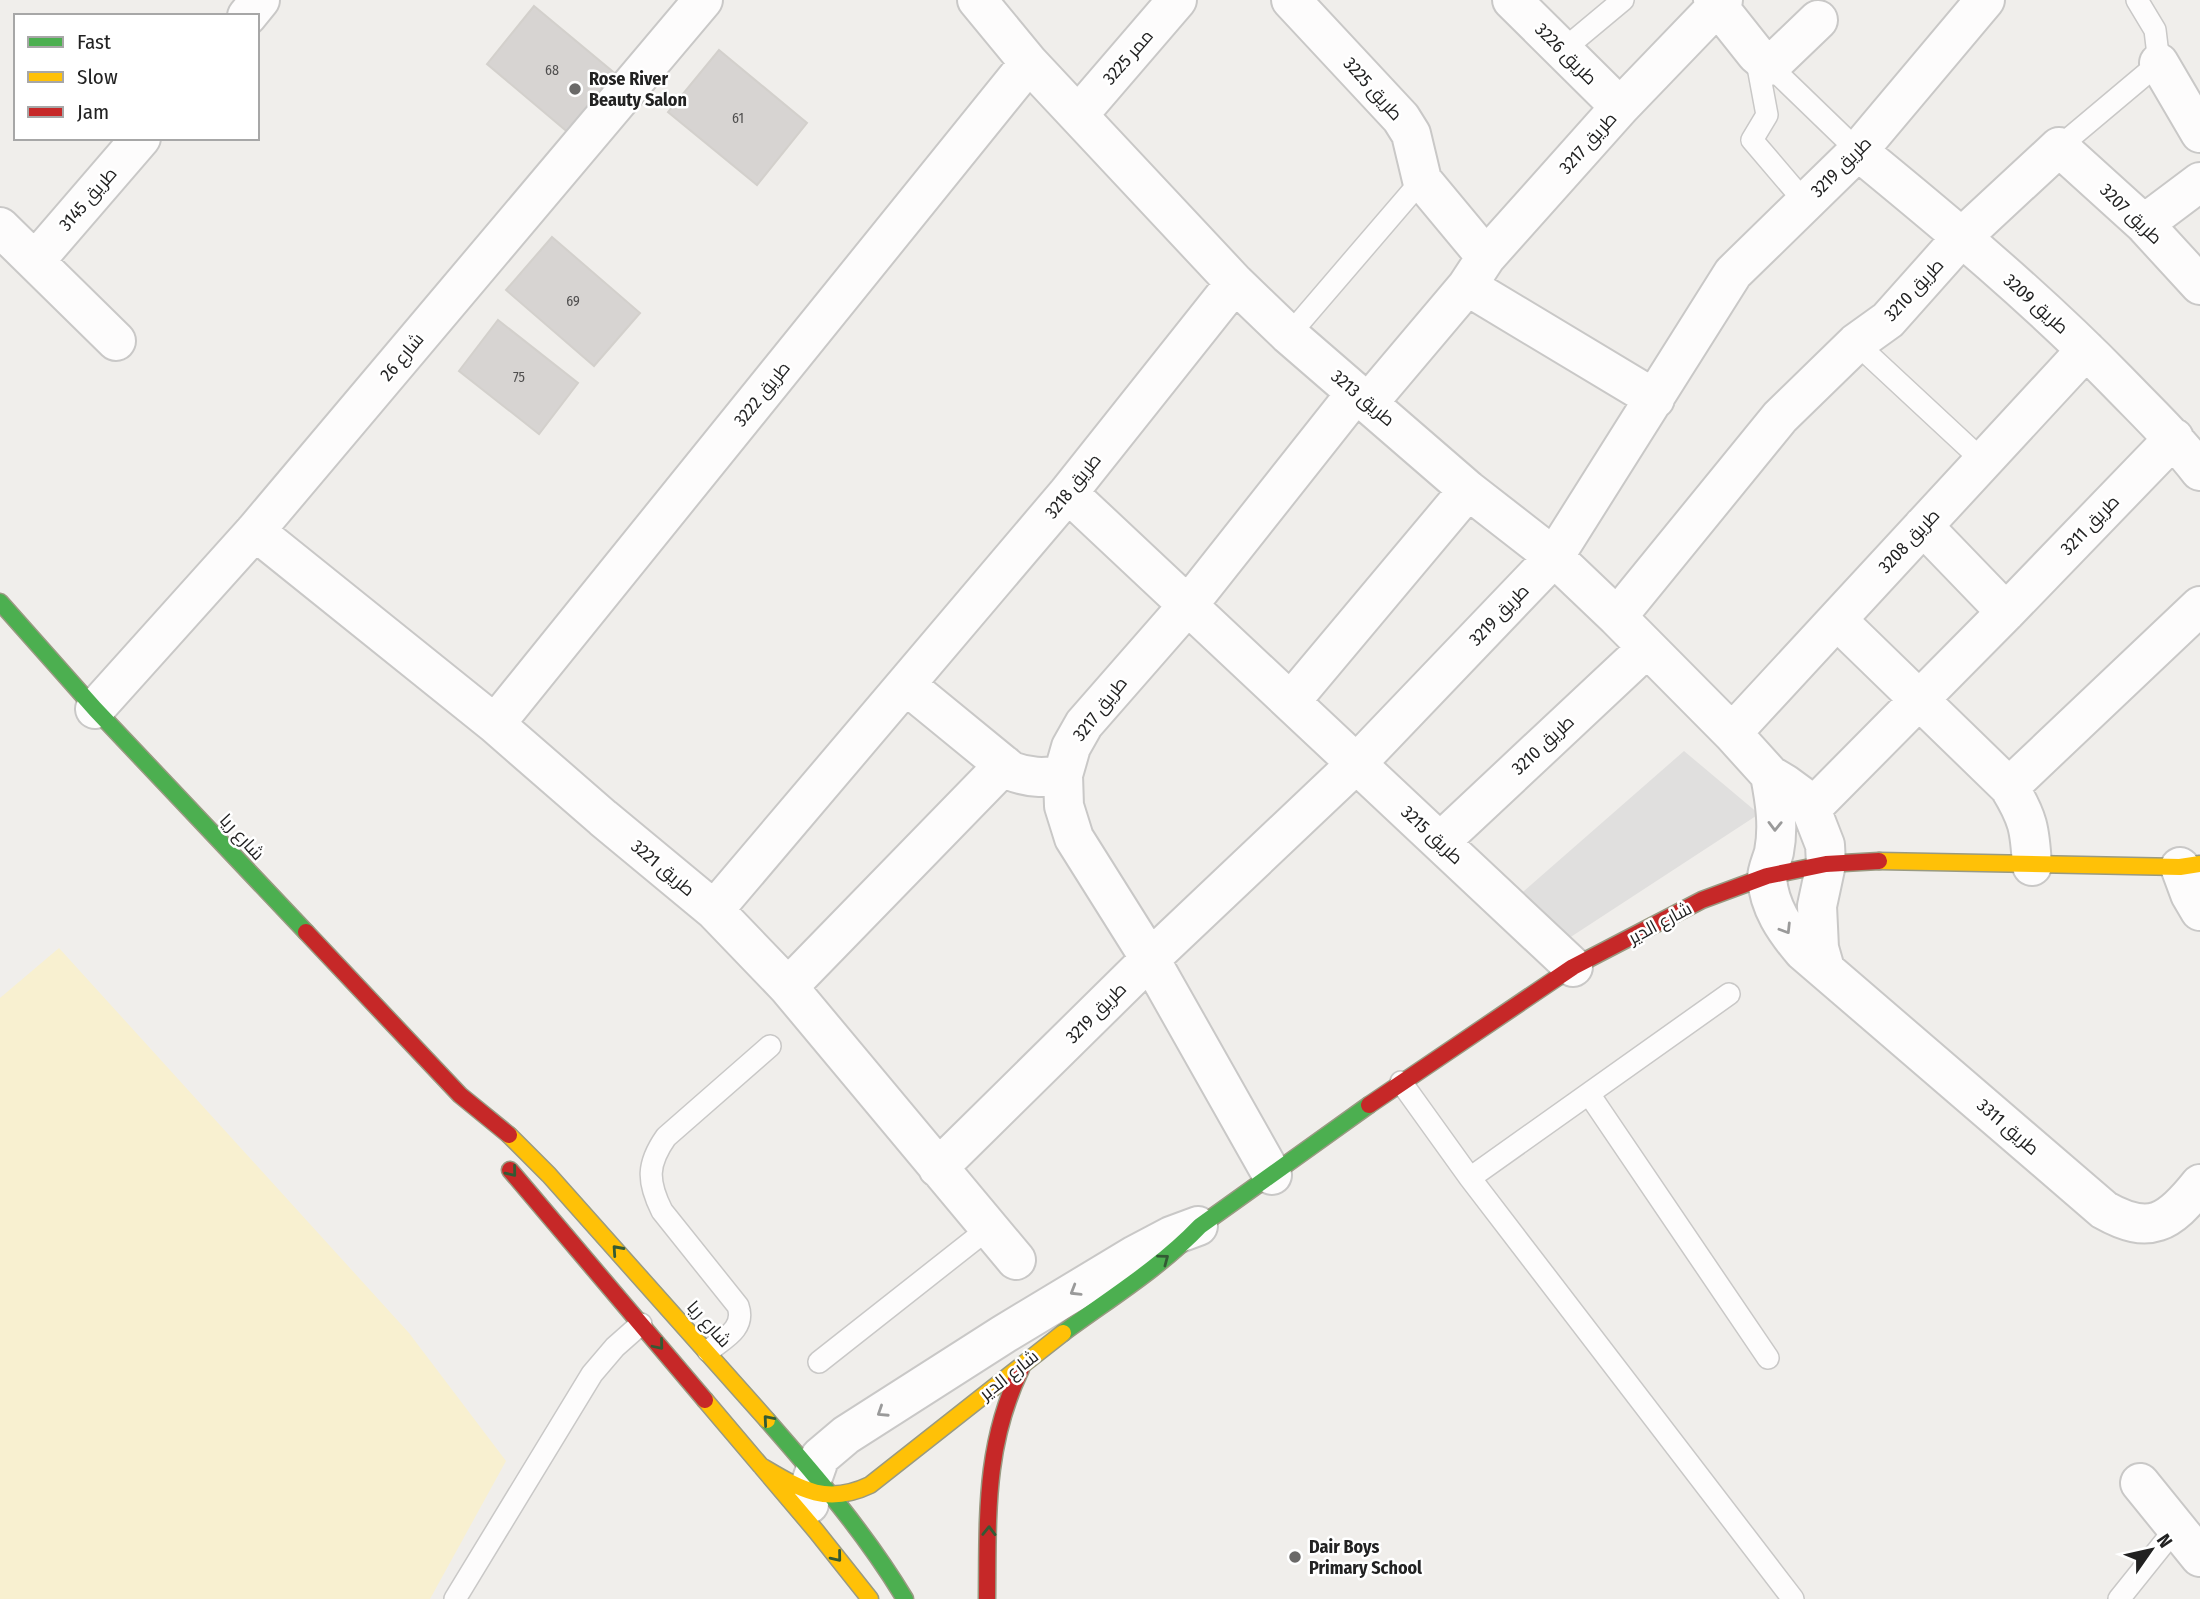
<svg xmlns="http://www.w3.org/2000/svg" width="2200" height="1599" font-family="'Fira Sans Condensed',Cairo,sans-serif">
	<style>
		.sand { fill: #f8f0d0 }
		.parking { fill: #e0dfde }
		.building { fill: #d7d4d2; stroke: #d3d0cc; stroke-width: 2 }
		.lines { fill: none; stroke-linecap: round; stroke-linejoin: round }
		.lane-casing { stroke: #c9c8c7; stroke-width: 24 }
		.street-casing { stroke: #c9c8c7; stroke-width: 42 }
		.fast-casing { stroke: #999a82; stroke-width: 19 }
		.slow-casing { stroke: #999a82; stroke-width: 19 }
		.jam-casing { stroke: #999a82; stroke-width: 19 }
		.lane { stroke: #fdfcfc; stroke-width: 21 }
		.street { stroke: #fdfcfc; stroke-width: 38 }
		.fast { stroke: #4caf50; stroke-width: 16 }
		.slow { stroke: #ffc107; stroke-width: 16 }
		.jam { stroke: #c62828; stroke-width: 16 }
		.oneway { stroke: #9a9a9a }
		.oneway2 { stroke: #335a34 }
		.poi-dot { fill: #6a6968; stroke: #fff; stroke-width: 2.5 }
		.labels { text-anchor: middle; stroke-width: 5; stroke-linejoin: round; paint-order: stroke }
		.number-label { font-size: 14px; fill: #4f4e4e }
		.street-label { font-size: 18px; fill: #222; stroke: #fff }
		.poi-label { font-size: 18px; font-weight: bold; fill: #222; stroke: #fff; text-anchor: start }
	</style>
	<rect width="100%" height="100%" fill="#f0eeeb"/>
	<path class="sand" d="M59,948l350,385 97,128 -76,138h-430v-601z"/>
	<path class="parking" d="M1684,751l75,63 -196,128 -47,-44z"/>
	<path class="building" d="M534,6l84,70 -48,58 -83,-70z
		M719,50l88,73 -50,62 -89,-73z
		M552,237l88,76 -46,53 -88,-76z
		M498,320l80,63 -39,51 -80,-63z"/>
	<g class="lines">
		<defs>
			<path id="lane" d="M1563,50l60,-50
				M1756,56l11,59 -15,25 53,62
				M1770,66l88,85
				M2059,147l100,-84 -4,-33 -18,-30
				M1289,335l133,-155
				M1856,343l127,118
				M1401,1082l69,96 323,421
				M1589,1094l179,264
				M1470,1178l259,-184
				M708,1351c15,-12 38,-22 30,-45l-76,-95c-15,-30 -15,-47 4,-74l104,-91
				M819,1362l170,-134
				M455,1599l137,-225 23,-27 26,-23
				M2119,1599l57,-71"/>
			<path id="street" d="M977,0l52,63 206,220 54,52 179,155 86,67 63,60 115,116 38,42 15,9 15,11 11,14 14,36 1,19 -9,42 2,42 6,21
				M1291,0l110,118 10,16 11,46 64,77
				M1512,0l108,107
				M1713,0l43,54 14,12 48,-46
				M247,16l13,-16
				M2159,63l41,70
				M1079,114l98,-114
				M1858,151c89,73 178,147 259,230 28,29 58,57 83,90
				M2144,224l56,-42
				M0,227l116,114
				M35,261l106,-123
				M1467,286l188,113
				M1369,402l98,-116 19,-29 134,-150 103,-107
				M1068,493l505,474
				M1923,526l83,86
				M255,531l240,193 108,94 111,92 74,77 228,273
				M1617,617l163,-200 76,-74 32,-23 74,-83 97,-90 85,77 56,61
				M1837,620l172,167c19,31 21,42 23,79
				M906,685l105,86c18,7 33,7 52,4
				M1291,701l177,-211
				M95,709l160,-178 448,-531
				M495,724l534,-661
				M1732,733l354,-383
				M1770,775c5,26 9,51 4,77 -2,8 -7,18 -7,26 2,29 18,52 36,73l301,259c46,26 65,13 96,-26
				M2009,787l191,-181
				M1811,809l195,-197 168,-174
				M1440,842l207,-194
				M2180,867l10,27 10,17
				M714,910l354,-417 167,-210
				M788,987l216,-222
				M938,1168l212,-209 207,-196 197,-206 179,-284 125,-122 127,-151
				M1272,1175l-122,-216 -76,-121 -10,-32 -1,-31 8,-28 13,-23 105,-120 167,-211
				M2140,1483l60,74
				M809,1504l-1,-13 12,-34 26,-22 158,-101 131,-79 36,-19 27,-10"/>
			<path id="fast" d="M0,602l95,107 211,223
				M1063,1333c46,-34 97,-65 137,-107l169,-121
				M767,1420c50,57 99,114 138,179"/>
			<path id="slow" d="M1879,861l301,6 20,-3
				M509,1135l40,40 218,245
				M705,1400l111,131 54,68
				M761,1466c39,23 65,40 109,19l193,-152"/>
			<path id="jam" d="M306,932l154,163 49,40
				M1369,1105l204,-138 129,-67 65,-24 59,-12 53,-3
				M510,1170l195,230
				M987,1599c1,-83 -3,-153 34,-230"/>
		</defs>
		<use href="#lane" class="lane-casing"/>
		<use href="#street" class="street-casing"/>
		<use href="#fast" class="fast-casing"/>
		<use href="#slow" class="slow-casing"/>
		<use href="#jam" class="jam-casing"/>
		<use href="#lane" class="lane"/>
		<use href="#street" class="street"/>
		<use href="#fast" class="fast"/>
		<use href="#slow" class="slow"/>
		<use href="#jam" class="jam"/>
	</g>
	<defs><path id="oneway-chevron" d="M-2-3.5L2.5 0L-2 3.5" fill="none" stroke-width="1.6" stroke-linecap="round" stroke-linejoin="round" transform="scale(1.75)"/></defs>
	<g class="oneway">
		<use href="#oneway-chevron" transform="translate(1775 826) rotate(91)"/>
		<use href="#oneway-chevron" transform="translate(1786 929) rotate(58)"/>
		<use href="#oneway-chevron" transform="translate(1075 1291) rotate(149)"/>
		<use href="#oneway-chevron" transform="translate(882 1412) rotate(147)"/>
	</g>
	<g class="oneway2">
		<use href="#oneway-chevron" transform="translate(512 1172) rotate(51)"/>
		<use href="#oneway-chevron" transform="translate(617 1250) rotate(-132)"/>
		<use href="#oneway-chevron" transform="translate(1164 1259) rotate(-37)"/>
		<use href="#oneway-chevron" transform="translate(659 1345) rotate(50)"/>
		<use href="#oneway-chevron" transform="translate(768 1420) rotate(-131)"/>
		<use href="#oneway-chevron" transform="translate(989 1531) rotate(-89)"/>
		<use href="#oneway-chevron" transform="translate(837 1557) rotate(51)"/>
	</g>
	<g class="poi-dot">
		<circle cx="575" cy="89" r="7"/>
		<circle cx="1295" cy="1557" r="7"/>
	</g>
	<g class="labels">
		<g class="number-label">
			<text x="552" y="75">68</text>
			<text x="738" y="123">61</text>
			<text x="573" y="306">69</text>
			<text x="519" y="382">75</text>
		</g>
		<g class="street-label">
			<text transform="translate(1566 54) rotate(45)" y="6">طريق 3226</text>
			<text transform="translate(1128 57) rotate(-49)" y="6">ممر 3225</text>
			<text transform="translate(1373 89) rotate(48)" y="6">طريق 3225</text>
			<text transform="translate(1588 143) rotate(-48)" y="6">طريق 3217</text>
			<text transform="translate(1841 167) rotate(-45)" y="6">طريق 3219</text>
			<text transform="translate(88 199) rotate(-49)" y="6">طريق 3145</text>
			<text transform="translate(2131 214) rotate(44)" y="6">طريق 3207</text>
			<text transform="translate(1914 290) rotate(-47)" y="6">طريق 3210</text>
			<text transform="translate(2036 304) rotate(42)" y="6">طريق 3209</text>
			<text transform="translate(402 357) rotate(-50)" y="6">شارع 26</text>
			<text transform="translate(762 394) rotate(-51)" y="6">طريق 3222</text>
			<text transform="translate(1363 398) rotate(40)" y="6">طريق 3213</text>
			<text transform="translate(1073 486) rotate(-51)" y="6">طريق 3218</text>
			<text transform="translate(2090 525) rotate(-46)" y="6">طريق 3211</text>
			<text transform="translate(1909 541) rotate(-47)" y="6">طريق 3208</text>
			<text transform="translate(1499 615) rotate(-46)" y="6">طريق 3219</text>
			<text transform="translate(1100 709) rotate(-52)" y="6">طريق 3217</text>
			<text transform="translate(1543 745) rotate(-43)" y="6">طريق 3210</text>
			<text transform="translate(1432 835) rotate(43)" y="6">طريق 3215</text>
			<text transform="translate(242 837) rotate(47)" y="6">شارع ريا</text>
			<text transform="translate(663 868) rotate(40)" y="6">طريق 3221</text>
			<text transform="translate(1660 923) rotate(-28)" y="6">شارع الدير</text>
			<text transform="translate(1096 1013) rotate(-45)" y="6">طريق 3219</text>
			<text transform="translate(2008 1127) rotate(41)" y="6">طريق 3311</text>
			<text transform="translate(709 1324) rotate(48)" y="6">شارع ريا</text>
			<text transform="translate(1009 1375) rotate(-38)" y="6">شارع الدير</text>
		</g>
		<g class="poi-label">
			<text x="589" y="85">Rose River<tspan x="589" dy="21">Beauty Salon</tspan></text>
			<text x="1309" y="1553">Dair Boys<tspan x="1309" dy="21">Primary School</tspan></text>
		</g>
	</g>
	<rect x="14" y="14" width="245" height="126" fill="#ffffff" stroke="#a7a7a7" stroke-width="2"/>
	<rect x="28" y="37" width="35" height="10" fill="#4caf50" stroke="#a7a7a7" stroke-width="2"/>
	<text x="77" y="49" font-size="21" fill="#222222">Fast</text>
	<rect x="28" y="72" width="35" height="10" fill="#ffc107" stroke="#a7a7a7" stroke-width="2"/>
	<text x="77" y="84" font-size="21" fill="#222222">Slow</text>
	<rect x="28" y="107" width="35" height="10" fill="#c62828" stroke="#a7a7a7" stroke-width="2"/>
	<text x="77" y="119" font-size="21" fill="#222222">Jam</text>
	<g transform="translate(2151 1550) rotate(56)" stroke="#ffffff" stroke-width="5" paint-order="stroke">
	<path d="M0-5L12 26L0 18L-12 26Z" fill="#222222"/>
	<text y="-10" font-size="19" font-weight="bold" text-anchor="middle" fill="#222222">N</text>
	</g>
</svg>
